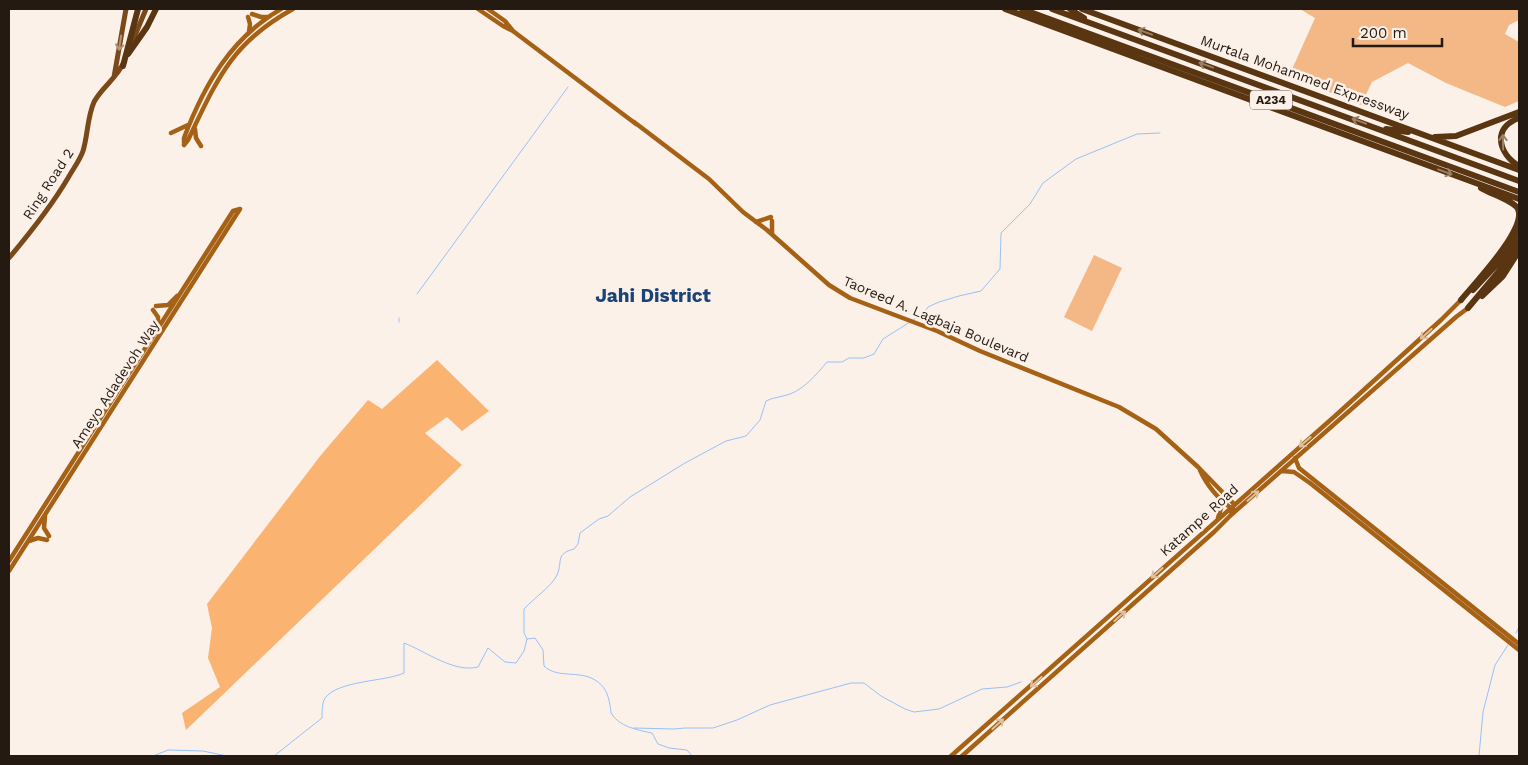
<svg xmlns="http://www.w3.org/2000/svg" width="1528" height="765" font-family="'Work Sans',sans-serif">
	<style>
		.green { fill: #f3b886 }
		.forest { fill: #fbb372 }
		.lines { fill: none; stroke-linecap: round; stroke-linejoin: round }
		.stream { stroke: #96c1fa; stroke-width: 1 }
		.secondary { stroke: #a56115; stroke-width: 4.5 }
		.primary { stroke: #7a4919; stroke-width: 5 }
		.highway { stroke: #593511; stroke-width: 6 }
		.oneway { stroke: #9a8067 }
		.oneway2 { stroke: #b49576 }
		.oneway3 { stroke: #debf9e }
		.labels { text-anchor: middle; stroke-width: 5; stroke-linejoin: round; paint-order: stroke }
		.shield { fill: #fcf1e8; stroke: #655a52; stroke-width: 1 }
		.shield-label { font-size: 12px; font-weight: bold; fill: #241a12 }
		.street-label { font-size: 14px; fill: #241a12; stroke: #fcf1e8 }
		.district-label { font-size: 19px; font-weight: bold; fill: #1a4377; stroke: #fcf1e8 }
	</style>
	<rect width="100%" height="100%" fill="#fcf1e8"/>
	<path class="green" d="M1300,9h219v11l-10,5 -4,9 14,8v59l-14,6 -59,-24 -38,-20 -36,19 -11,23 -72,-29 26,-58z
		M1094,255l28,13 -30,63 -28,-14z"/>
	<path class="forest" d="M437,360l52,51 -27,20 -15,-14 -22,16 37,32 -276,265 -4,-17 38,-26 -12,-29 4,-30 -5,-24 114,-149 47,-55 14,9z"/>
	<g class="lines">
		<path class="stream" d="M417,294l151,-207
			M913,320l11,-7 4,-6 11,-5 20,-6 22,-5 19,-22 1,-36 29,-29 13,-21 33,-24 61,-25 23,-1
			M399,322v-4
			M1516,633l3,-6
			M527,639l-3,-6v-24c9,-10 28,-23 33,-34 6,-14 -2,-21 17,-26l4,-5 2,-11 19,-14 9,-3 22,-19 55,-34 41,-22 20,-5 14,-16 6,-19c8,-4 16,-4 24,-7 14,-5 27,-20 37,-32h15l7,-4h15l10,-4 9,-15 27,-17
			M634,728l40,1 11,-1h28l24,-8 33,-15 81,-22h13l17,13 24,13 9,3 25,-3 43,-20 25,-2 14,-5
			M153,756l15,-6 35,1 24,5
			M274,756l48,-38c0,-6 0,-15 3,-20 14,-18 59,-16 79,-25v-30c23,9 50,30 74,24l10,-19 17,14 11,1 8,-12 3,-12 8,-1 8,12 1,16c14,13 35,4 51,14 10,6 13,14 15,25 0,1 1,7 1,8 8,14 27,17 41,20l6,11 11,4 18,2 5,6
			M1479,756l4,-44 12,-47 13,-20"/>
		<path class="secondary" d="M478,9l25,17 10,5 123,93
			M488,9l17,12 8,10
			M252,14l9,3h6
			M248,17l2,7 -1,8
			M634,122l75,57 34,33 24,18 62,55 21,13 87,33 43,20 139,56 37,22 42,38 36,37 -3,11
			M195,129l1,9 5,8
			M171,133l17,-8
			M184,145l4,-5c29,-60 43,-97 105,-131
			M184,145v-7c20,-53 47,-100 97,-129
			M756,222l15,-5
			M772,234v-13
			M156,306l12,-1 9,-9
			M153,310l5,7v10
			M1295,458l4,10 220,176
			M1200,470c6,14 18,29 31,38
			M1282,471l12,1 16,11 209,167
			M45,516l-1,12 5,8
			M1218,518l3,-10 -2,-9
			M29,541l9,-3 9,2
			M9,561l224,-350 7,-2
			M9,571l231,-362
			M951,756l384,-340 106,-96 20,-20
			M962,756l252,-224 17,-17 225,-198 12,-9"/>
		<path class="primary" d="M131,45l15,-36
			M114,77l12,-68
			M9,258c21,-25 42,-51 59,-80 5,-9 12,-18 15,-27 5,-16 4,-33 11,-49 8,-15 23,-24 30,-40"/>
		<path class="highway" d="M1005,9l514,190
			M1022,9l497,183
			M1052,9l467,172
			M1070,9l14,9
			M1082,9l437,161
			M128,54l19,-27 9,-18
			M123,66l15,-57
			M1519,118c-27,10 -21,35 0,48
			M1386,129l22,3
			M1435,137l21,-1 63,-24
			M1473,290l28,-30 18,-30
			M1482,296l21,-20 16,-25
			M1461,300c13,-16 66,-71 57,-91 -5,-9 -28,-15 -37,-21
			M1468,308l37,-44 14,-23"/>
	</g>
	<defs><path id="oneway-shaft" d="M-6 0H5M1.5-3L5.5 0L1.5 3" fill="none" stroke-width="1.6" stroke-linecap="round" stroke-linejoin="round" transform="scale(1.25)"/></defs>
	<g class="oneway">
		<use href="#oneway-shaft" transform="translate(1145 32) rotate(-160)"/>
		<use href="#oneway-shaft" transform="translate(1206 65) rotate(-160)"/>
		<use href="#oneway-shaft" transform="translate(1359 121) rotate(-160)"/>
		<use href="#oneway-shaft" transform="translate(1503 142) rotate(-91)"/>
		<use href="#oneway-shaft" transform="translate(1445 172) rotate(20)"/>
	</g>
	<use class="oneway2" href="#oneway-shaft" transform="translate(120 43) rotate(99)"/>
	<g class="oneway3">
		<use href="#oneway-shaft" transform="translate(1426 334) rotate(138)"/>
		<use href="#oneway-shaft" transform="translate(1305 442) rotate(139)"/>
		<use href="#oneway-shaft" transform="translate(1253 496) rotate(-41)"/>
		<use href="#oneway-shaft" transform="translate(1157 573) rotate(138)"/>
		<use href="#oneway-shaft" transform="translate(1120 616) rotate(-42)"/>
		<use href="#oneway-shaft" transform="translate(1036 682) rotate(138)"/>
		<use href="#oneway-shaft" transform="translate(998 724) rotate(-42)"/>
	</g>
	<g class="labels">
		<rect class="shield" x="1250" y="90.5" width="42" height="19" rx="4"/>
		<g class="shield-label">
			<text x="1271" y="104">A234</text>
		</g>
		<g class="street-label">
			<text transform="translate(1305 77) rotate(20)" y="5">Murtala Mohammed Expressway</text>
			<text transform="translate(48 184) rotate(-57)" y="5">Ring Road 2</text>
			<text transform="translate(936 319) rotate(23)" y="5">Taoreed A. Lagbaja Boulevard</text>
			<text transform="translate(115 384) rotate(-57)" y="5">Ameyo Adadevoh Way</text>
			<text transform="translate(1199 520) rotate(-42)" y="5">Katampe Road</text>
		</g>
		<g class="district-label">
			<text x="653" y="302">Jahi District</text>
		</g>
	</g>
	<rect width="1528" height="765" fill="none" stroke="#241a12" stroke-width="20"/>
	<path d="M1353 38v8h89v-8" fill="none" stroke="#241a12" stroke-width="2.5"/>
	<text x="1360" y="38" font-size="15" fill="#241a12" stroke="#fcf1e8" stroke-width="4" paint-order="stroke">200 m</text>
</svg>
